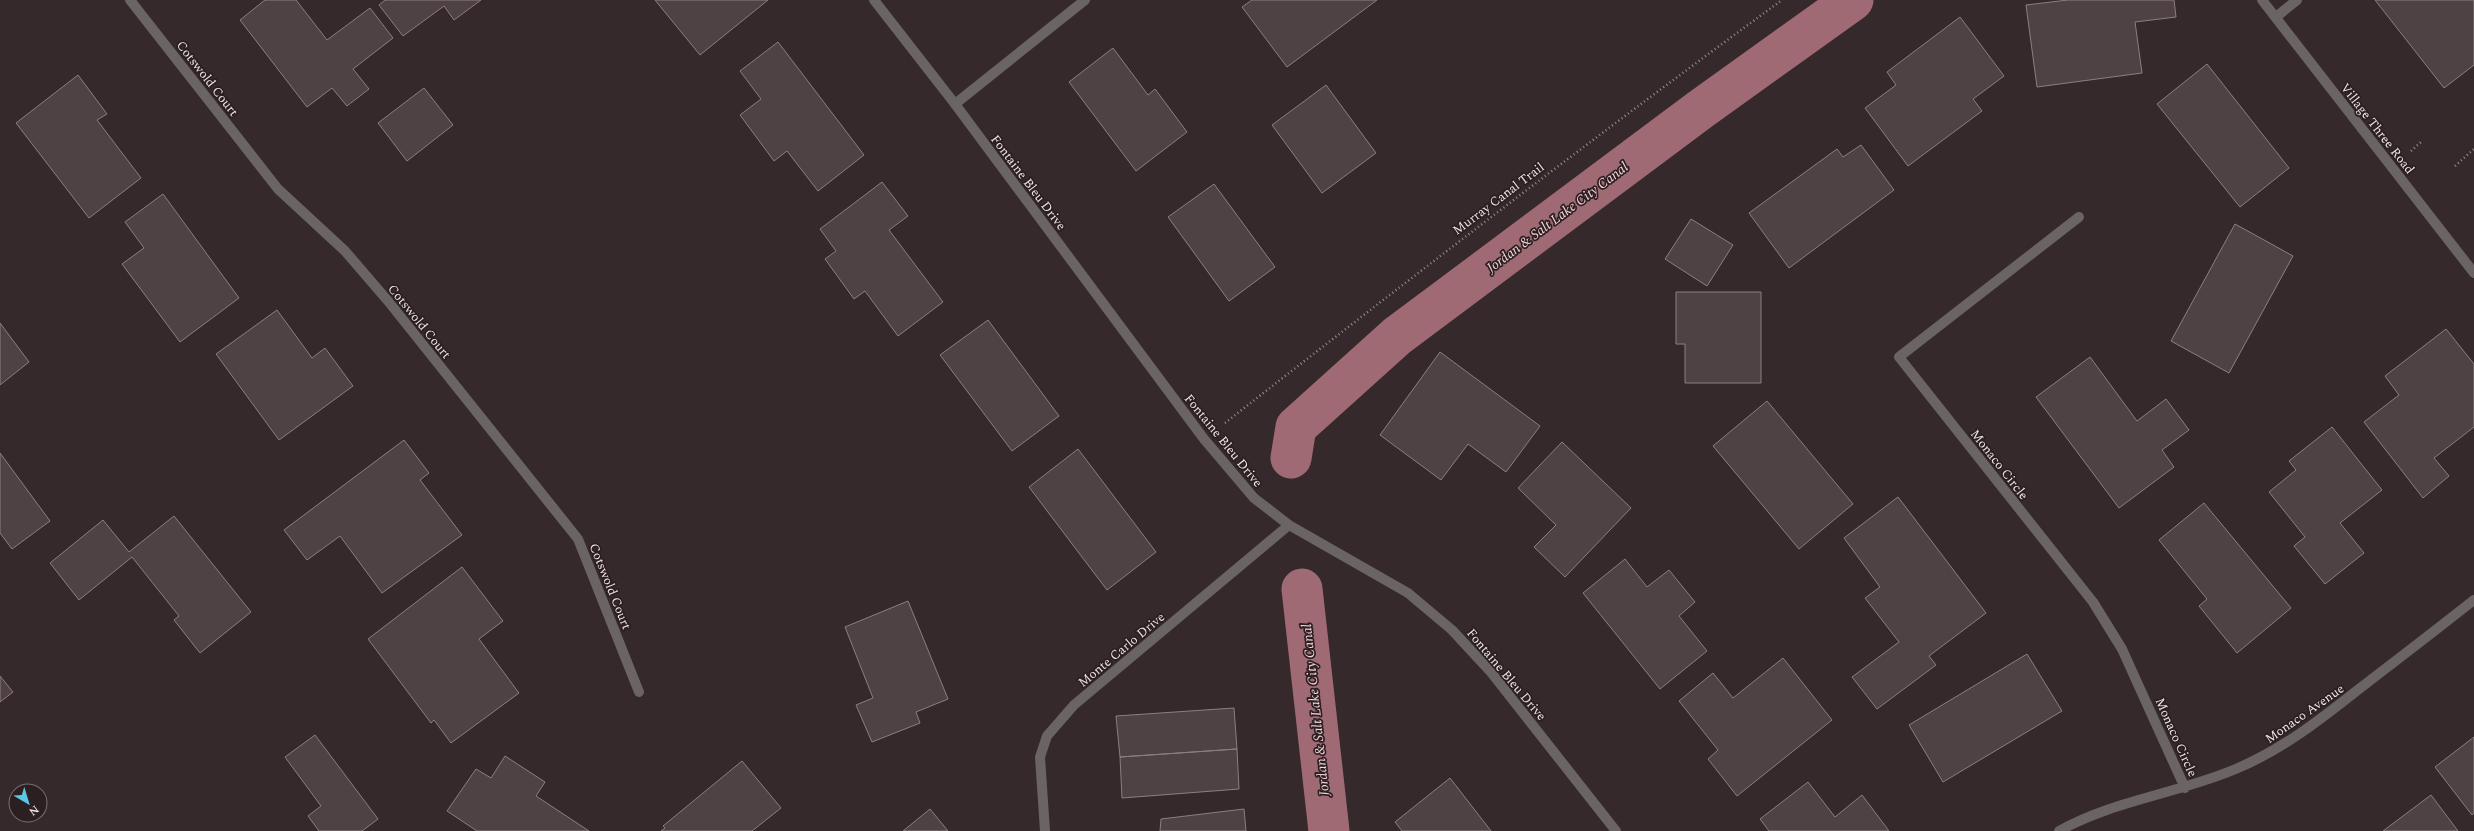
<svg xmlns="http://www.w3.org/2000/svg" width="2474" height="831" font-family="Spectral,serif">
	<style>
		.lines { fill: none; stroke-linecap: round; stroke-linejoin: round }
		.canal { stroke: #a06a75; stroke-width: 41 }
		.building { fill: #4f4245; stroke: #8d7f81 }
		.path { stroke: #998e90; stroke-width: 2.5; stroke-dasharray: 1 3; stroke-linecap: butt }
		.lane { stroke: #6a6465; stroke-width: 10 }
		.street { stroke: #6a6465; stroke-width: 10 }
		.labels { text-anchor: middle; stroke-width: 3.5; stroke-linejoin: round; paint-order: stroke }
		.street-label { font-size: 13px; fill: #eee5e7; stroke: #2b1f21 }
		.water-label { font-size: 14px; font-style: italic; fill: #f6d3d9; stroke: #2b1f21 }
	</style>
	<rect width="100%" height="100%" fill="#35292b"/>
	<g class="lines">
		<path class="canal" d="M1291,458l5,-31 101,-91 304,-227 152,-109
			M1302,589l27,242"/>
	</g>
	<path class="building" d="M265,0h31l31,40 43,-32 23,30 -40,31 16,20 -22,17 -15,-18 -25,19 -67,-87z
		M385,0h96l-27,20 -10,-14 -41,30 -24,-31z
		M655,0h113l-68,55z
		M1252,0h125l-90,67 -45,-60z
		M2068,0h106l2,17 -41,5 7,51 -105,14 -11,-82z
		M2375,0h99v65l-30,23z
		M1960,17l44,59 -31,23 9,12 -74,55 -43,-58 31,-23 -9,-13z
		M778,42l86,113 -46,36 -31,-40 -13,10 -34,-46 21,-16 -21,-28z
		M1113,48l35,47 7,-6 32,43 -51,39 -67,-89z
		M2207,64l82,104 -49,39 -83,-103z
		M78,75l29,39 -10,6 44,58 -52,40 -73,-95z
		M1326,85l50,68 -54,40 -50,-68z
		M424,88l29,37 -46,36 -29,-38z
		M1861,145l33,45 -105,78 -40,-55 88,-64 6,8z
		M882,182l26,34 -19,14 54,72 -45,34 -33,-45 -11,8 -29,-40 11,-8 -16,-22z
		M1214,184l61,83 -46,34 -61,-84z
		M163,194l76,104 -59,44 -58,-78 22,-16 -19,-26z
		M1691,219l42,26 -26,41 -42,-27z
		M2235,224l58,32 -64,117 -58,-32z
		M1676,292h85v91h-76v-39h-9z
		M277,310l35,48 13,-10 28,38 -74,54 -63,-86z
		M988,320l71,96 -47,35 -72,-96z
		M0,323l29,39 -29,23z
		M2446,329l28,35v63l-40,31 15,18 -26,22 -59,-76 35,-27 -14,-19z
		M1440,352l100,74 -34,46 -38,-28 -27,36 -61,-45z
		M2090,357l47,64 29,-22 23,31 -27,20 12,17 -55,41 -83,-111z
		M1767,401l86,103 -54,45 -86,-103z
		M2332,427l50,63 -42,33 24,30 -39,31 -31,-38 11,-9 -36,-45 27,-22 -7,-9z
		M404,440l25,33 -9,7 42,55 -80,58 -42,-57 -33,24 -23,-30z
		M1562,442l69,66 -66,69 -31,-30 22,-22 -38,-37z
		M1078,449l78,103 -49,38 -78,-103z
		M0,453l50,68 -38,28 -12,-16z
		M1898,497l88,116 -57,43 7,9 -59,44 -25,-32 47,-35 -34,-44 15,-11 -36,-49z
		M2204,503l87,105 -54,45 -38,-47 8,-7 -48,-59z
		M174,516l77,96 -51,41 -26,-33 5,-4 -47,-59 -53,43 -29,-37 53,-43 26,32z
		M1625,559l22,28 22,-17 26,32 -16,14 28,35 -47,38 -77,-96z
		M462,567l41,54 -24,18 40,54 -68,50 -17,-23 -3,3 -63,-84z
		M908,601l40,98 -32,13 4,11 -48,19 -16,-37 17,-7 -28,-71z
		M2027,654l35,57 -119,71 -34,-57z
		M1783,658l49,62 -95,76 -29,-37 10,-9 -39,-49 34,-28 20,25z
		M0,676l13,16 -13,10z
		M1234,708l3,41 -117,8 -4,-41z
		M315,735l63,84 -16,12h-43l-11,-15 13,-10 -36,-49z
		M2474,737v76l-2,2 -37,-48z
		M1237,749l2,40 -117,9 -2,-41z
		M505,756l40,26 -9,14 53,35h-112l-30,-20 29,-42 15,9z
		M742,761l39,47 -29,23h-91l4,-3 -2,-2z
		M1450,778l41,53h-89l-7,-9z
		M1808,782l27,35 27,-22 27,36h-120l-9,-12z
		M2431,795l27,36h-75z
		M930,809l18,22h-45z
		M1244,809l2,22h-86l1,-12z"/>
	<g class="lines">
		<path class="path" d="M2411,151l10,-9
			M2455,166l19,-17
			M1225,423c184,-144 369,-286 557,-423"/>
		<path class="lane" d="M2276,17l21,-17
			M955,104l130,-104"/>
		<path class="street" d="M130,0l148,189 67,62 43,50 190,238 61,153
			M874,0l81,104 249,335 50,59 35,27 119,68 44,37 38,41 126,160
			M2262,0l212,273
			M2079,217l-180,140 194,245 29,47 63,139
			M1045,831l-5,-74 7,-21 27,-31 215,-180
			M2059,831c55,-31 122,-38 179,-63 45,-19 83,-49 121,-79 38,-29 77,-59 115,-89"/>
	</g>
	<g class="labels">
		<g class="street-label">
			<text transform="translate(208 78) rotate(52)" y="5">Cotswold Court</text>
			<text transform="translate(2378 128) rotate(52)" y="5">Village Three Road</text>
			<text transform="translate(1029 182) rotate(53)" y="5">Fontaine Bleu Drive</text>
			<text transform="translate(1498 198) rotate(-37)" y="5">Murray Canal Trail</text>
			<text transform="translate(420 321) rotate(51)" y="5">Cotswold Court</text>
			<text transform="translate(1224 440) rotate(51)" y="5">Fontaine Bleu Drive</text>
			<text transform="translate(2000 464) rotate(52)" y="5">Monaco Circle</text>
			<text transform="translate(611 586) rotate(68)" y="5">Cotswold Court</text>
			<text transform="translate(1121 649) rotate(-40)" y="5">Monte Carlo Drive</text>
			<text transform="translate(1507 674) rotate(50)" y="5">Fontaine Bleu Drive</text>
			<text transform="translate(2304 713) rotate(-35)" y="5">Monaco Avenue</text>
			<text transform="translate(2177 737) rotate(66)" y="5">Monaco Circle</text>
		</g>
		<g class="water-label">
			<text transform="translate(1557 217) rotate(-37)" y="5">Jordan &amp; Salt Lake City Canal</text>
			<text transform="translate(1315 710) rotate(-96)" y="5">Jordan &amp; Salt Lake City Canal</text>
		</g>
	</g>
	<g transform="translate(28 803) rotate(142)"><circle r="19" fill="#2b1f21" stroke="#796e70"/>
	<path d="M0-3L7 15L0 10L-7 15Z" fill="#59c8e4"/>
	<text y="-6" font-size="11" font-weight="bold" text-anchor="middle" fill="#eee5e7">N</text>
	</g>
</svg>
